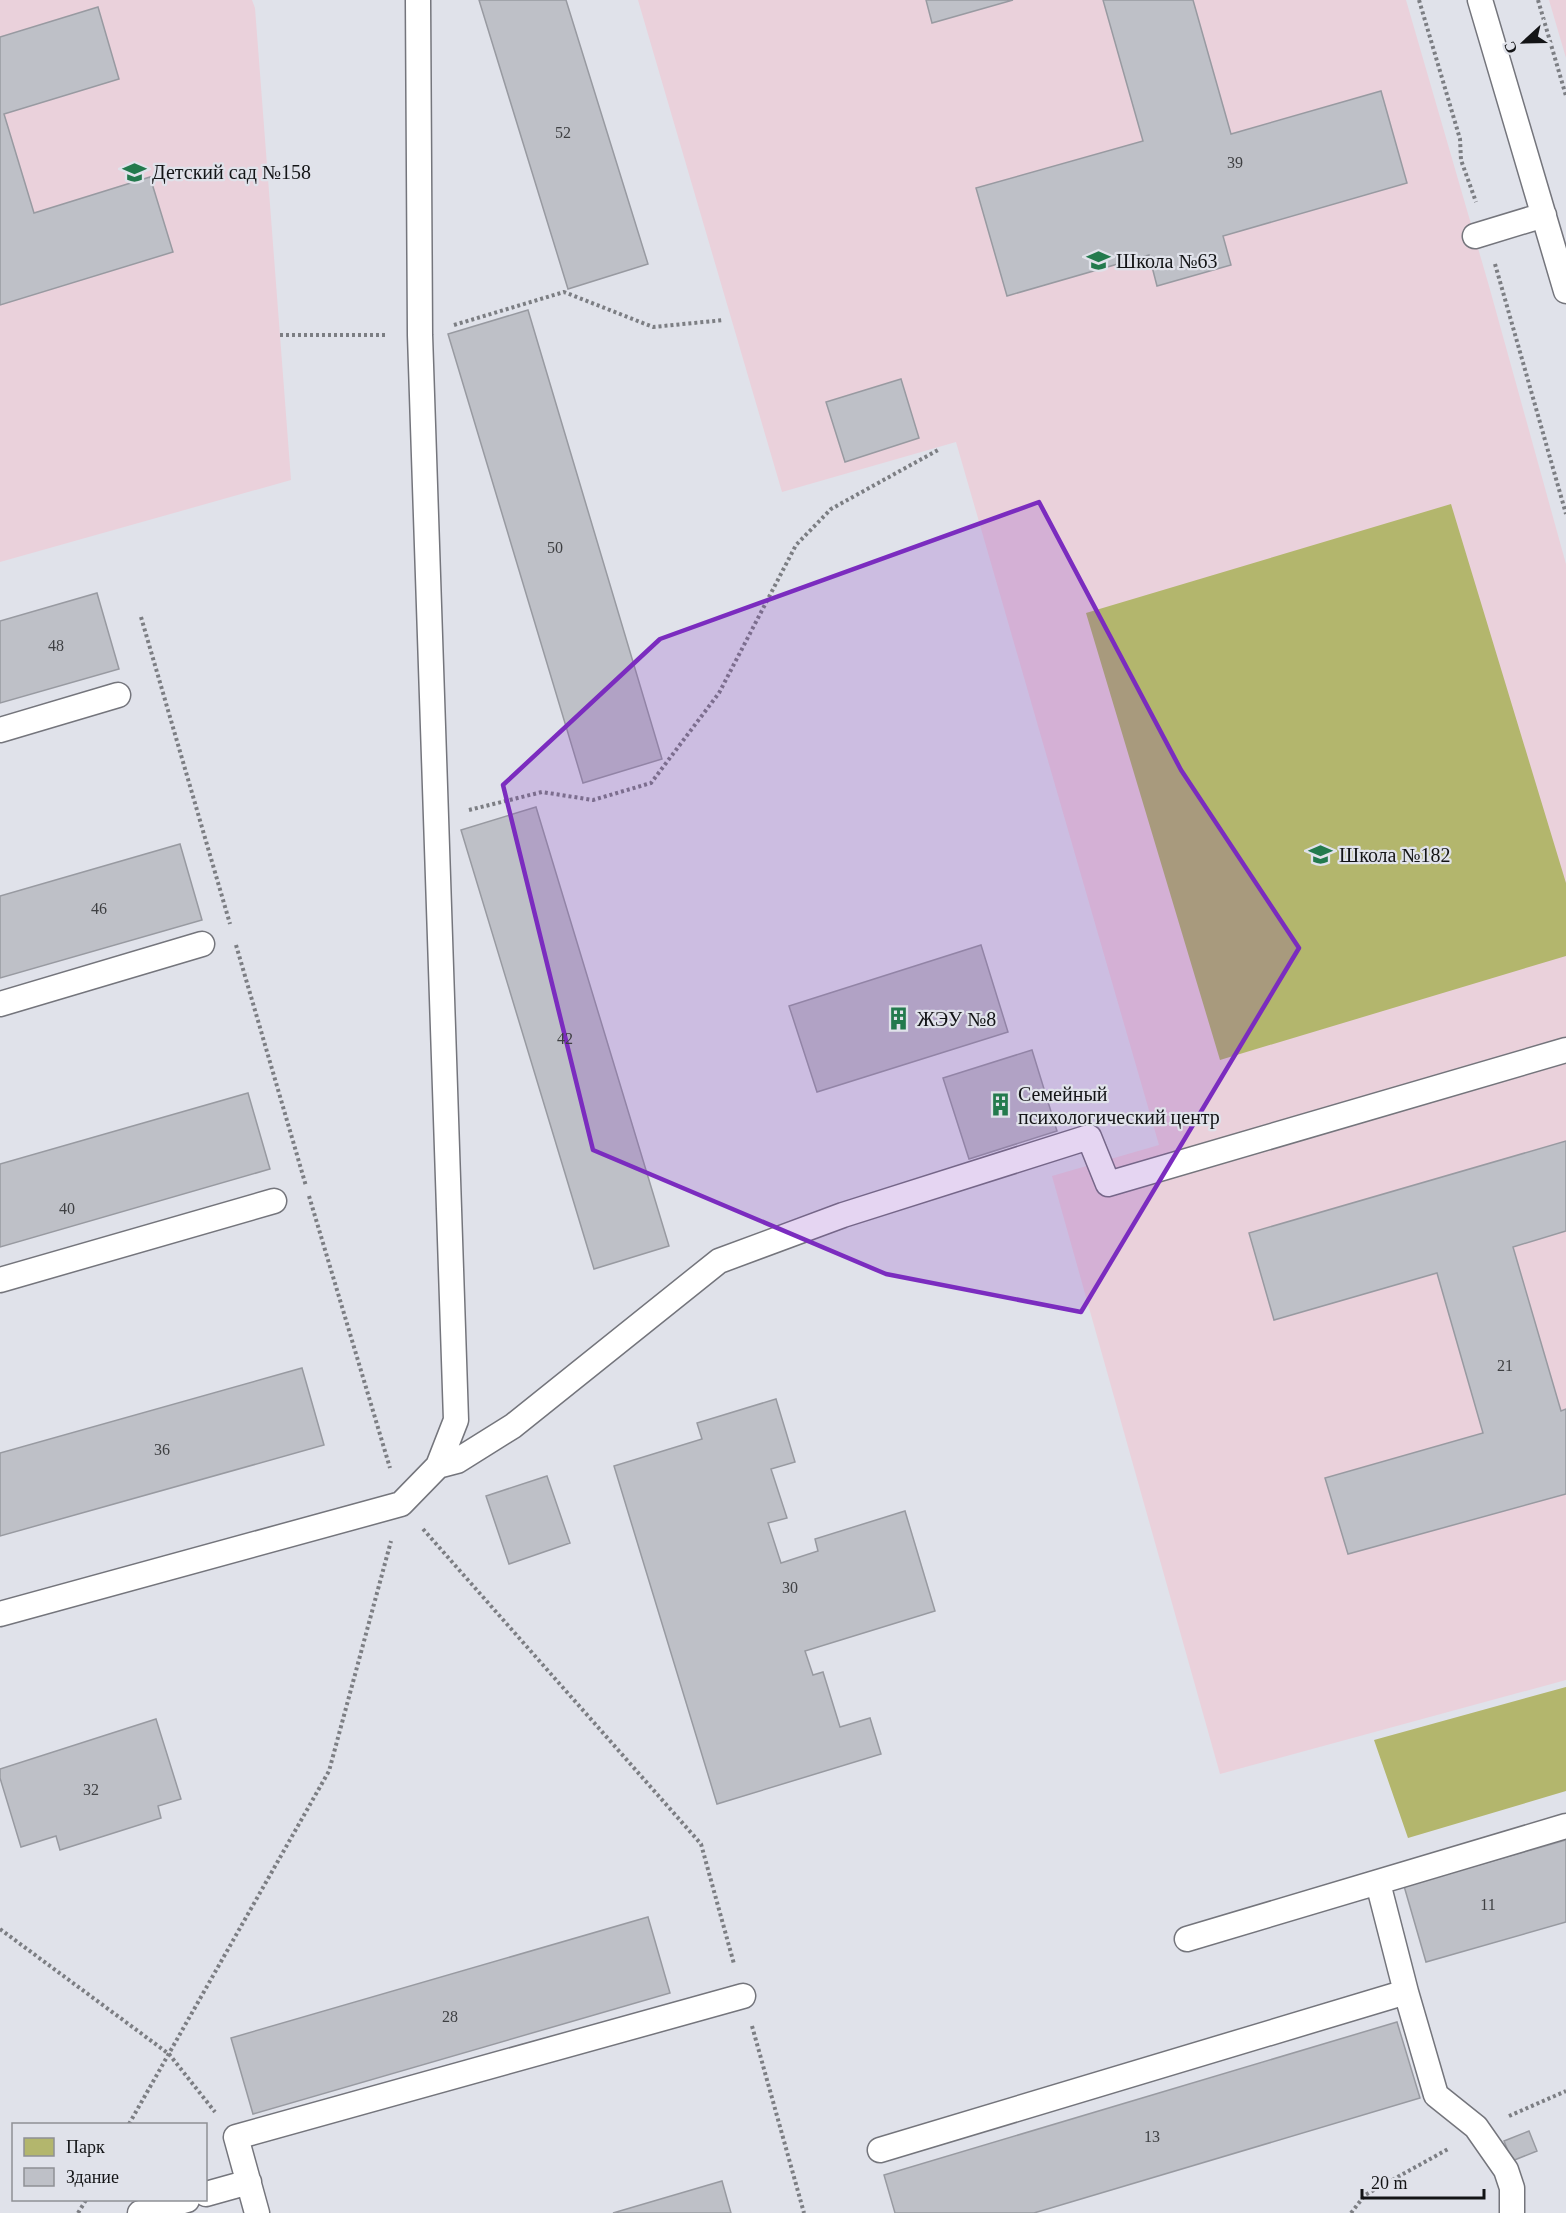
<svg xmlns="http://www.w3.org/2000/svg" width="1566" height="2213" font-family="Georgia,serif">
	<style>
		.education { fill: #ead1db }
		.green { fill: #b3b66d }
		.building { fill: #bec0c7; stroke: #989aa1; stroke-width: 1.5 }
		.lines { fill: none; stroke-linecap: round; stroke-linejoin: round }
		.lane-casing { stroke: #74757c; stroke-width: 27 }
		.path { stroke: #7c7e83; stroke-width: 4; stroke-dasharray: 3 3; stroke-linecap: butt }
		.lane { stroke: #fff; stroke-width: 24 }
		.marked { fill: #7b2cbf; fill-opacity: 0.2; stroke: #7b2cbf; stroke-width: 4.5; stroke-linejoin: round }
		.labels { text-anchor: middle; stroke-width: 4.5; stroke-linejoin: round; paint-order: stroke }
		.number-label { font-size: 16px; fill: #3e3f42 }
		.poi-label { font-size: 20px; fill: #131416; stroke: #e0e2ea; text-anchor: start }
	</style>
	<rect width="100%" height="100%" fill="#e0e2ea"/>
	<path class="education" d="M0,0h252l3,8 36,472 -291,82z
		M638,0h768l83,286 77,278v1116l-346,94 -168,-598 107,-31 -203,-703 -174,50z
		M1549,0h17v58z"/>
	<path class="green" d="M1451,504l115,379v73l-346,104 -134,-447z
		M1566,1687v104l-158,47 -34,-98z"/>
	<path class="building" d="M479,0h87l82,264 -80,25z
		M926,0h87l-81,23z
		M1103,0h90l38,134 150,-43 26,92 -184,53 8,29 -74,21 -8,-31 -142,41 -31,-108 167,-47z
		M98,7l21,72 -115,35 30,99 116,-36 23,75 -173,53v-268z
		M528,310l134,449 -79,24 -135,-449z
		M901,379l18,59 -74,24 -19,-60z
		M97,593l22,76 -119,34v-82z
		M536,807l133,439 -75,23 -133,-439z
		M180,844l22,76 -202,58v-82z
		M981,945l27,87 -191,60 -28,-86z
		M1032,1050l25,81 -88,28 -26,-81z
		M248,1093l22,76 -270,78v-83z
		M1566,1141v90l-53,16 48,164 5,-2v85l-218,60 -23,-76 158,-45 -46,-160 -163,47 -25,-87z
		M302,1368l22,77 -324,91v-83z
		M776,1399l19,63 -24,7 16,49 -19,5 13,40 37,-12 -3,-12 90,-28 30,100 -130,40 8,24 10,-3 17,55 30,-9 11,36 -164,50 -103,-338 88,-27 -5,-16z
		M547,1476l23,67 -61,21 -23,-68z
		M156,1719l25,80 -23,7 3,12 -101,32 -4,-14 -35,11 -21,-69v-9z
		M1566,1840v82l-140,40 -22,-76z
		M648,1917l22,76 -417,121 -22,-76z
		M1397,2022l23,76 -386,115h-139l-11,-38z
		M1529,2131l8,20 -25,10 -8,-20z
		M722,2181l9,32h-118z"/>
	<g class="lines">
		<defs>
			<path id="lane" d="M1480,0l86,291
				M1475,236l69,-21
				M0,730l118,-35
				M0,1004l202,-60
				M0,1280l274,-79
				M438,1466l19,-5 56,-35 206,-165 124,-46 246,-78 19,47 458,-134
				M0,1614l401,-110 37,-38 18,-46 -36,-1085 -2,-335
				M1187,1939l379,-113
				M1406,1992l30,103 40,32 30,43 6,18v25
				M880,2150l526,-158 -28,-109
				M206,2194l43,-12
				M140,2213l47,-13
				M257,2213l-21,-76 507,-141"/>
		</defs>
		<use href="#lane" class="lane-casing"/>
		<path class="path" d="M1419,0l41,139 1,21 15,42
			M1538,0l28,96
			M1495,264l71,250
			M454,325l110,-33 89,35 71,-7
			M280,335h108
			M141,617l89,307
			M469,810l73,-18 51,8 58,-17 68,-90 77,-148 35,-36 107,-59
			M236,945l70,241
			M309,1196l81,272
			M423,1529l278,315 33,120
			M0,1929l169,125 46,58
			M752,2026l52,187
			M1509,2116l57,-25
			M129,2124l200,-353 62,-230
			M78,2213l8,-13
			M1351,2213l14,-18 85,-47"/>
		<use href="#lane" class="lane"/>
	</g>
	<path class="marked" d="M1039,502l142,268 118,178 -218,364 -195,-38 -293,-124 -90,-365 157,-146z"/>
	<defs>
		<symbol id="school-bare" viewBox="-9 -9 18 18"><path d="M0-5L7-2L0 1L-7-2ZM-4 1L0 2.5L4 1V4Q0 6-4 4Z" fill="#237a4d" stroke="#e0e2ea" stroke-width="2.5" paint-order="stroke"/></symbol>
		<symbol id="building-bare" viewBox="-9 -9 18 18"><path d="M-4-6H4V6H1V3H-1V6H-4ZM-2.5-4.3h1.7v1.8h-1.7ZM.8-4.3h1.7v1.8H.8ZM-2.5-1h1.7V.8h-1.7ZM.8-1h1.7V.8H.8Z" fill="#237a4d" stroke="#e0e2ea" stroke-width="2.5" paint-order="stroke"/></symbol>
	</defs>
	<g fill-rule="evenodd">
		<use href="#school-bare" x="118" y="156" width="33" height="33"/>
		<use href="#school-bare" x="1082" y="244" width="33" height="33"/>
		<use href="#school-bare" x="1304" y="838" width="33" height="33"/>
		<use href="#building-bare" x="882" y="1002" width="33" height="33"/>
		<use href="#building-bare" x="984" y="1088" width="33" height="33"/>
	</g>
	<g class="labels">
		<g class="number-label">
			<text x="563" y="138">52</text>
			<text x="1235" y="168">39</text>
			<text x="555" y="553">50</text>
			<text x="56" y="651">48</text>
			<text x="99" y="914">46</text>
			<text x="565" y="1044">42</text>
			<text x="67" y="1214">40</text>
			<text x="1505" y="1371">21</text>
			<text x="162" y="1455">36</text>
			<text x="790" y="1593">30</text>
			<text x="91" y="1795">32</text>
			<text x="1488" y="1910">11</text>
			<text x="450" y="2022">28</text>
			<text x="1152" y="2142">13</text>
		</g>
		<g class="poi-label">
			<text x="152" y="179">Детский сад №158</text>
			<text x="1116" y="268">Школа №63</text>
			<text x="1339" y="862">Школа №182</text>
			<text x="917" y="1026">ЖЭУ №8</text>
			<text x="1018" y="1101">Семейный<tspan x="1018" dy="23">психологический центр</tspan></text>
		</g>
	</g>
	<rect x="12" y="2123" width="195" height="78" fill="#e0e2ea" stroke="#8e9095" stroke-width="1.5"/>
	<rect x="24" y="2138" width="30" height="18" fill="#b3b66d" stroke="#8e9095" stroke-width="1.5"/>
	<text x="66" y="2153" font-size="18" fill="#131416">Парк</text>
	<rect x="24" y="2168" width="30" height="18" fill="#bec0c7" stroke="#8e9095" stroke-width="1.5"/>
	<text x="66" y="2183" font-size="18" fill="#131416">Здание</text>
	<g transform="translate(1524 42) rotate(248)" stroke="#e0e2ea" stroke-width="4.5" paint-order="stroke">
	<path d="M0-4.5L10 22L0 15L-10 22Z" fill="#131416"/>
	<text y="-9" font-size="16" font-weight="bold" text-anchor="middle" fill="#131416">С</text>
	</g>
	<path d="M1362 2189v9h122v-9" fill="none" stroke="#131416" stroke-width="3"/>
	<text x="1371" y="2189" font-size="18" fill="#131416" stroke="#e0e2ea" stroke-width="4.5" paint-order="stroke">20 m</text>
</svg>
